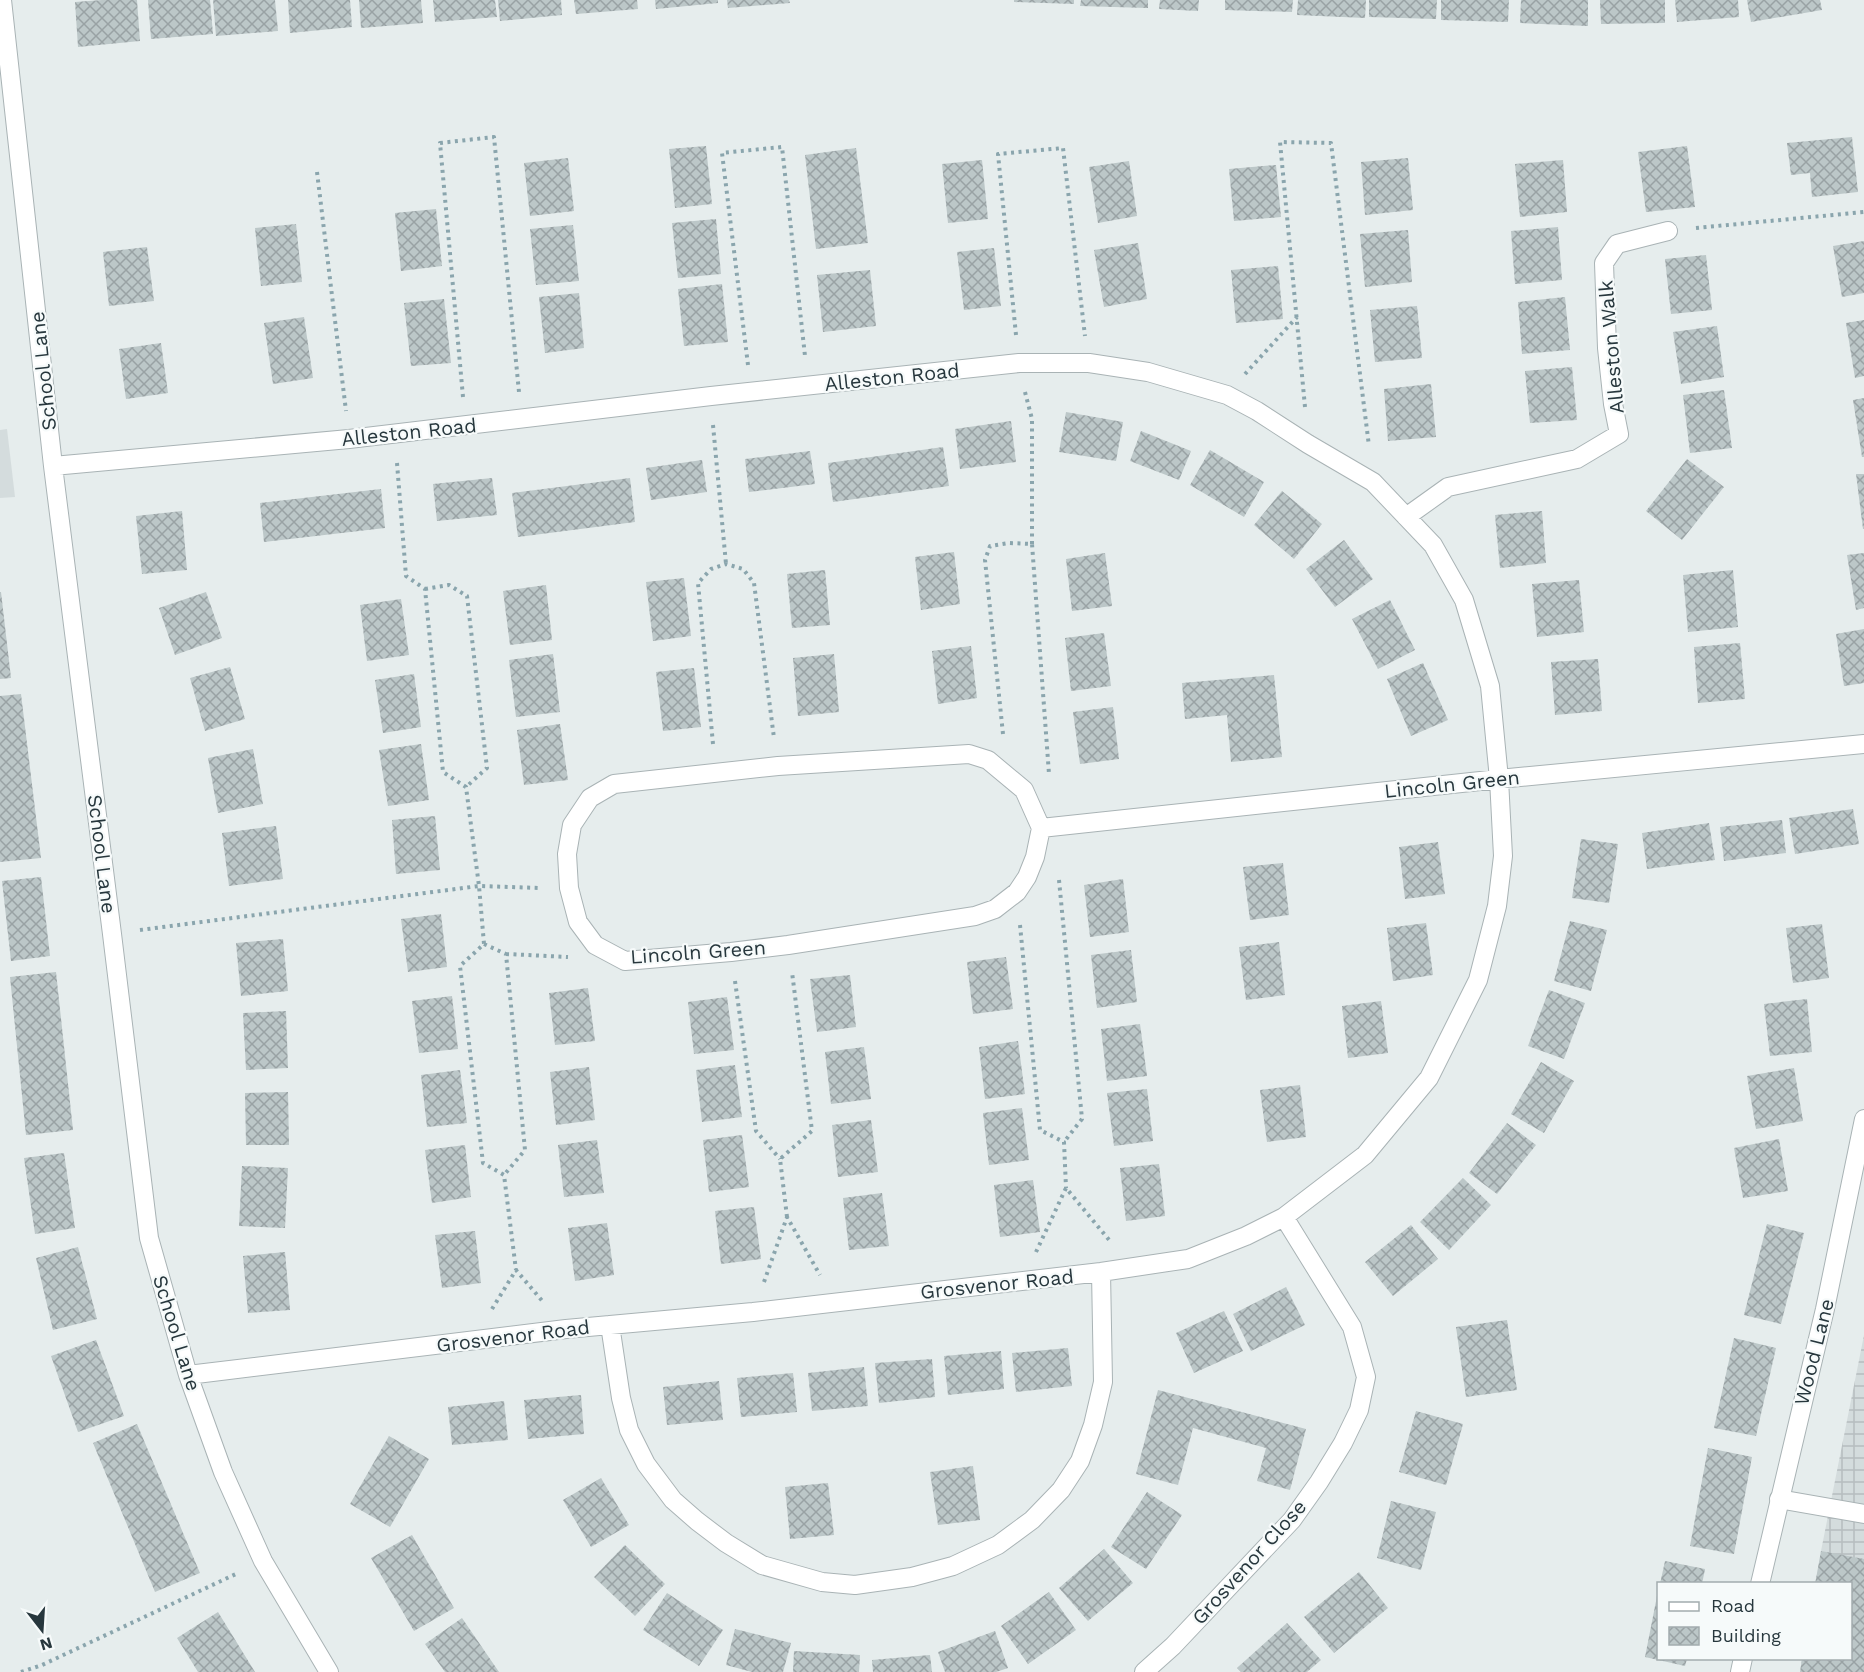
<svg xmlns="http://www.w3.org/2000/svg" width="1864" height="1672" font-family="'Work Sans',sans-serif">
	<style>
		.built { fill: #d4dcdd }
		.industrial { fill: url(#industrial-grid) }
		.building { fill: url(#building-cross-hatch) }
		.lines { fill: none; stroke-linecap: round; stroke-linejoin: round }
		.lane-casing { stroke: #a9b3b5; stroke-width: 20 }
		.street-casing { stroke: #a9b3b5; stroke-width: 20 }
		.path { stroke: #8aa5ad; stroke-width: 4; stroke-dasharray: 3 4.5; stroke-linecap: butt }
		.lane { stroke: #fff; stroke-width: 18 }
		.street { stroke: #fff; stroke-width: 18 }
		.labels { text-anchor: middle; stroke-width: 4.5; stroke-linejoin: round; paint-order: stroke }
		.street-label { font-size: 20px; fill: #27373d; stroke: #f6fafa }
	</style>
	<defs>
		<pattern id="industrial-grid" width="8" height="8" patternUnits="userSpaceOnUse" patternTransform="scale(1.5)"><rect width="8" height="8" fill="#d4dcdd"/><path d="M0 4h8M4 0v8" fill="none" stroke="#b6bdbf"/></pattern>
		<pattern id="building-cross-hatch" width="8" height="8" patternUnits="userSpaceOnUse" patternTransform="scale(1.5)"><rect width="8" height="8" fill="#bcc7c8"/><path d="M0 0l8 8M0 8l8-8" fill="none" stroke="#99a2a4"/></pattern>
	</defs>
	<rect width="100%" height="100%" fill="#e6eded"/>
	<path class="built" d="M7,429l8,68 -15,1v-68z"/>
	<path class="industrial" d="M1864,1335v337h-64l2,-13 48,-1v-74l-29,-33z"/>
	<path class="building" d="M102,0h35l3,41 -62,6 -3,-45z
		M148,0h62l3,34 -62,5z
		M213,0h62l3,31 -62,5z
		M288,0h62l2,27 -62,6z
		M359,0h62l2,23 -62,5z
		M433,0h62l2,17 -62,5z
		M498,0h63l1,15 -62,6z
		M574,0h63l1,9 -62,5z
		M655,0h63v3l-62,6z
		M727,0h62l1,3 -62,5z
		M1014,0h60v4l-60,-2z
		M1081,0h67v8l-68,-2z
		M1160,0h39l-1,11 -39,-2z
		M1225,0h68l-1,12 -67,-2z
		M1298,0h68l-1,18 -68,-3z
		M1369,0h68l-1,19 -67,-2z
		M1441,0h68l-1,22 -67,-2z
		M1521,0h67v26l-68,-3z
		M1600,0h65v23l-64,1z
		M1675,0h63l1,17 -62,5z
		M1747,0h73l2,10 -71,12z
		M1852,137l6,55 -46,5 -2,-24 -19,2 -4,-32z
		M706,146l6,58 -37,4 -6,-59z
		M1687,146l8,61 -49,5 -8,-60z
		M856,148l12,95 -52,6 -11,-94z
		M568,158l6,53 -44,5 -6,-53z
		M1408,158l5,52 -48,5 -4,-53z
		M982,160l6,59 -40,4 -6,-59z
		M1563,160l4,52 -47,5 -5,-53z
		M1129,161l8,55 -39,7 -9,-56z
		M1276,165l5,52 -47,4 -5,-52z
		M436,209l6,57 -41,5 -6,-58z
		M716,219l5,55 -43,4 -6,-55z
		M296,224l6,58 -41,4 -6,-58z
		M573,225l6,56 -43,4 -6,-56z
		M1558,227l4,53 -47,4 -4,-53z
		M1408,230l4,52 -47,5 -5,-53z
		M1864,241v52l-22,4 -9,-51z
		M1138,243l9,56 -43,8 -10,-57z
		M147,247l7,54 -45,5 -6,-54z
		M994,248l7,58 -37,4 -7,-58z
		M1706,255l6,55 -41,4 -6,-55z
		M1278,266l5,53 -47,4 -5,-53z
		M870,270l6,56 -53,6 -6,-57z
		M722,284l6,58 -44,4 -6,-57z
		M579,293l5,55 -39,5 -6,-56z
		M1565,297l5,53 -48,4 -4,-52z
		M444,299l7,64 -40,3 -7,-63z
		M1417,306l5,52 -47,4 -5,-52z
		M304,317l9,61 -40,6 -9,-61z
		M1864,320v56l-9,2 -9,-55z
		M1717,326l7,51 -43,7 -8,-52z
		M161,343l7,50 -42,6 -7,-50z
		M1572,367l5,53 -47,3 -5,-52z
		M1431,384l5,53 -48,4 -4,-52z
		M1724,390l8,58 -42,5 -7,-58z
		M1864,398v59h-2l-9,-57z
		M1066,412l57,10 -7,39 -57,-9z
		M1011,421l5,41 -56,7 -5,-40z
		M1141,431l50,20 -12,29 -49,-19z
		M943,447l6,39 -116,16 -5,-39z
		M1210,450l54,32 -20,35 -54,-32z
		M810,451l5,33 -66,8 -4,-33z
		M1687,459l37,28 -42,53 -36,-29z
		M702,460l5,32 -56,8 -5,-32z
		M1856,474h8v55h-1z
		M492,478l5,37 -60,6 -4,-37z
		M630,478l5,44 -117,15 -6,-44z
		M381,489l4,39 -121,14 -4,-39z
		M1282,491l40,33 -28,35 -40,-34z
		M182,511l5,59 -45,4 -6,-58z
		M1542,511l4,52 -46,5 -5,-53z
		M1344,540l29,39 -38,28 -29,-38z
		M954,552l6,52 -39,6 -6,-53z
		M1105,553l7,53 -40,5 -6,-52z
		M1864,553v55l-8,2 -9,-55z
		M825,570l5,55 -38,3 -5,-54z
		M1733,570l5,57 -50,5 -5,-57z
		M684,578l7,58 -38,5 -7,-59z
		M1579,580l5,52 -47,5 -5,-53z
		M546,585l6,55 -42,5 -7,-54z
		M0,592h1l10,86 -11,1z
		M206,592l16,46 -47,17 -16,-47z
		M401,599l8,56 -42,6 -7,-56z
		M1390,600l25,50 -37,19 -26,-50z
		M1864,629v54l-20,3 -8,-52z
		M1104,633l7,53 -40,5 -6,-53z
		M1740,643l5,56 -47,4 -4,-56z
		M971,646l6,52 -39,6 -6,-53z
		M553,654l7,58 -44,5 -7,-57z
		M834,654l5,58 -41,4 -5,-58z
		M1598,659l4,52 -47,4 -4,-53z
		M1423,663l25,57 -37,16 -24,-57z
		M230,667l15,52 -40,12 -15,-53z
		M694,668l7,59 -38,4 -7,-59z
		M414,674l7,53 -38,6 -8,-53z
		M1274,675l8,82 -51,5 -4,-47 -42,4 -3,-36z
		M21,694l20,164 -41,4v-166z
		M1113,707l6,52 -39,5 -7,-52z
		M560,724l8,56 -44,5 -7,-55z
		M421,744l8,56 -41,6 -9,-56z
		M253,749l10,55 -45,9 -10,-55z
		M1853,809l6,35 -64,10 -6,-36z
		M435,816l5,54 -44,4 -4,-54z
		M1782,820l4,33 -62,8 -4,-34z
		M1709,823l6,37 -68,9 -5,-36z
		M276,826l7,53 -54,7 -7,-53z
		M1581,839l37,5 -9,59 -37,-5z
		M1438,842l7,52 -40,5 -6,-52z
		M1283,863l6,52 -39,5 -7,-53z
		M41,877l9,79 -39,5 -9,-80z
		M1123,879l6,53 -39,5 -6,-52z
		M441,914l6,53 -39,5 -7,-53z
		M1570,921l37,9 -16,61 -37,-10z
		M1426,923l7,52 -40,6 -6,-53z
		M1822,924l7,54 -36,5 -7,-55z
		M283,939l5,52 -47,5 -5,-53z
		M1279,942l6,53 -39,5 -7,-53z
		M1131,950l6,52 -40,6 -6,-53z
		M1006,957l7,52 -40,5 -6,-52z
		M56,972l17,158 -47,5 -16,-158z
		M850,975l6,52 -39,5 -7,-53z
		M588,988l7,53 -40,4 -6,-52z
		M1549,990l36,13 -21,56 -36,-13z
		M452,996l6,53 -39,4 -7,-52z
		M727,997l7,53 -40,4 -6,-52z
		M1807,999l5,53 -42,4 -6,-52z
		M1381,1001l7,52 -40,5 -6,-52z
		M286,1011l2,57 -42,2 -3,-57z
		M1140,1024l7,52 -40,5 -6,-52z
		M1018,1041l7,53 -40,5 -6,-52z
		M864,1047l7,52 -40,5 -6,-52z
		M1541,1062l33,19 -30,52 -33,-19z
		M735,1065l7,52 -40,5 -6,-52z
		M589,1067l6,53 -39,5 -6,-53z
		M1794,1068l9,53 -47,8 -9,-53z
		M460,1070l7,53 -40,4 -6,-52z
		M1300,1085l6,52 -39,5 -7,-52z
		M1147,1089l6,52 -39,5 -7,-53z
		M288,1092l1,53h-43l-1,-52z
		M1022,1108l7,52 -40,5 -6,-52z
		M871,1120l7,52 -40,5 -6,-52z
		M1507,1123l29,22 -39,49 -28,-21z
		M742,1135l7,52 -40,5 -6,-52z
		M1779,1139l9,52 -45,7 -9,-50z
		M597,1140l7,53 -40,4 -6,-52z
		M465,1145l6,52 -39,6 -7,-53z
		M64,1153l11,75 -40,6 -11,-76z
		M1159,1164l6,52 -39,5 -6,-53z
		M242,1166l46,2 -3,60 -46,-2z
		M1463,1178l28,27 -42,45 -29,-28z
		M1033,1180l7,52 -40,5 -6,-52z
		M882,1193l7,53 -40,4 -6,-52z
		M754,1207l7,52 -40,5 -6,-53z
		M607,1223l7,52 -39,6 -7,-53z
		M1767,1224l37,9 -23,91 -37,-9z
		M1411,1225l27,34 -45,37 -28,-34z
		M475,1231l6,52 -39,5 -7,-53z
		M78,1247l19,72 -44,11 -17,-72z
		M285,1252l5,58 -42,3 -5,-57z
		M1286,1287l19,38 -54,26 -18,-37z
		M1224,1311l19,40 -49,22 -18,-40z
		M1507,1320l10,70 -51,7 -10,-70z
		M1734,1338l42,10 -20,88 -42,-8z
		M96,1340l28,76 -46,16 -27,-76z
		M1068,1348l4,38 -56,6 -4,-39z
		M1001,1351l3,38 -56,6 -4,-39z
		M932,1359l3,38 -56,6 -4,-40z
		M864,1367l4,39 -56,5 -4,-38z
		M793,1373l4,39 -56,5 -4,-39z
		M719,1381l4,39 -56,5 -4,-38z
		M1158,1390l148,39 -16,61 -33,-9 9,-33 -73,-20 -15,57 -42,-11z
		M581,1395l3,39 -56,5 -4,-39z
		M504,1401l4,39 -56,5 -4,-38z
		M1416,1411l47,13 -17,61 -47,-13z
		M137,1424l63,149 -45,19 -62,-149z
		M389,1436l40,23 -39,68 -40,-23z
		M1708,1448l44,9 -18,97 -44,-8z
		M973,1466l7,54 -42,5 -8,-53z
		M601,1478l28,47 -38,22 -28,-47z
		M828,1483l6,52 -44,4 -5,-52z
		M1147,1492l35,23 -36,54 -35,-22z
		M1391,1501l45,11 -15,58 -44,-12z
		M412,1535l42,73 -40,23 -43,-73z
		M625,1545l40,39 -30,32 -41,-39z
		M1104,1549l29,34 -45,38 -29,-33z
		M1821,1551l43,8v113h-64l2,-13h49v-75h-36z
		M1665,1561l40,8 -3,15h-42z
		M1359,1572l29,36 -54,45 -30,-36z
		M1049,1592l27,38 -48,34 -27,-38z
		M667,1593l56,37 -24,36 -56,-36z
		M1657,1596l1,62 29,1 -2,7 -40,-9z
		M218,1612l37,60h-57l-21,-34z
		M462,1618l37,54h-54l-20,-28z
		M1287,1623l34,37 -14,12h-66l-4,-4z
		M735,1629l56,14 -8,29h-31l-26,-7z
		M995,1631l13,37 -12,4h-51l-7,-20z
		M794,1651l66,4 -1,17h-66z
		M930,1655l2,17h-59l-1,-12z"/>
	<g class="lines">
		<defs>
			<path id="lane" d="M1779,1499l85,15"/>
			<path id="street" d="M2,0l51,466 59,468 37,304 39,137 35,97 40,89 66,111
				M53,466l296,-27 362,-43 308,-33h70l59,9 79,23 30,16 51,33 65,38 60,63 31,55 26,86 9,93 4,77 -6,50 -19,74 -49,98 -64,77 -81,62 -38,19 -58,23 -87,13 -348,40 -187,17 -378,46
				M1406,517l42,-30 129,-28 42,-25 -6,-30 -6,-56 -3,-85 13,-19 51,-13
				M969,754l19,6 36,30 17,38 -6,29 -8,20 -10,15 -22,17 -20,7 -187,29 -57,7 -106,9 -30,-16 -17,-23 -9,-34 -2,-34 5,-29 18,-27 24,-14 164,-18z
				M1041,828l458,-49 365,-35
				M610,1325l11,73 8,32 17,34 27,36 24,21 29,22 36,22 60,17 33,3 57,-8 41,-11 45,-21 34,-25 29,-30 19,-29 13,-36 10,-43 -2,-110
				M1760,1584l65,-275 39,-190
				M1144,1672l29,-26 119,-126 27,-38 24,-39 16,-33 7,-33 -14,-50 -68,-110
				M1740,1672l3,-14"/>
		</defs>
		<use href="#lane" class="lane-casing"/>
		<use href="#street" class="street-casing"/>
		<path class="path" d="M317,172l29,239
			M1696,228l168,-16
			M1016,335l-18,-181 65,-6 22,188
			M748,365l-26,-212 60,-6 23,209
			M1245,374l52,-57
			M1025,392l7,27v125
			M463,397l-23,-254 54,-6 25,255
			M1305,407l-25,-265 51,1 38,303
			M713,425l13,139
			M397,463l9,113 19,13 18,183 23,15 13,99 5,58 -24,22 23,197 21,12 12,95
			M425,589l24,-4 18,11 20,172 -21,19
			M1003,734l-18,-174 5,-14 19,-3 23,1 17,230
			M713,744l-15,-161 13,-14 15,-5 17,5 11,14 20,155
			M1059,880l23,239 -18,23
			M1020,925l20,205 24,12 2,46
			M140,930l339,-44 62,2
			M484,944l22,10 19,196 -21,25
			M506,954l62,3
			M735,981l21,150 24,28
			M787,1217l-7,-58 32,-28 -20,-159
			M1036,1252l30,-64 44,53
			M764,1282l23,-65 33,58
			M492,1309l24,-39 28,33
			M21,1672l21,-7 196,-92"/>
		<use href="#lane" class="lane"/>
		<use href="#street" class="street"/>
	</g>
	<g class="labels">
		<g class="street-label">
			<text transform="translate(1611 347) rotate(-95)" y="7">Alleston Walk</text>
			<text transform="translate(43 371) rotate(-96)" y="7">School Lane</text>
			<text transform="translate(892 377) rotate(-6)" y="7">Alleston Road</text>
			<text transform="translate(409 432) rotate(-6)" y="7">Alleston Road</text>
			<text transform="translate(1452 784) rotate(-6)" y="7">Lincoln Green</text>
			<text transform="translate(102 854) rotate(83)" y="7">School Lane</text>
			<text transform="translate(698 952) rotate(-4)" y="7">Lincoln Green</text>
			<text transform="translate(997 1284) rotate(-6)" y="7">Grosvenor Road</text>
			<text transform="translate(177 1333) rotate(73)" y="7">School Lane</text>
			<text transform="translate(513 1336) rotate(-7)" y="7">Grosvenor Road</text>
			<text transform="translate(1814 1352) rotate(-76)" y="7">Wood Lane</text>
			<text transform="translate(1249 1562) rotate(-48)" y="7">Grosvenor Close</text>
		</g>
	</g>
	<rect x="1657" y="1582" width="195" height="78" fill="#f6fafa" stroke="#a3acae" stroke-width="1.5"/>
	<rect x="1669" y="1602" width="30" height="9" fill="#ffffff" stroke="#a3acae" stroke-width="1.5"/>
	<text x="1711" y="1612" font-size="18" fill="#27373d">Road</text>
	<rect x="1669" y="1627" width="30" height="18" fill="url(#building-cross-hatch)" stroke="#a3acae" stroke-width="1.5"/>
	<text x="1711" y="1642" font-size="18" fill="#27373d">Building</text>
	<g transform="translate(42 1630) rotate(163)" stroke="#f6fafa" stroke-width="4.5" paint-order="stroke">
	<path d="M0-4.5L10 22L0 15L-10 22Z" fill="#27373d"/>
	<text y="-9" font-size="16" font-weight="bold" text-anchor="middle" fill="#27373d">N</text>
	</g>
</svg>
